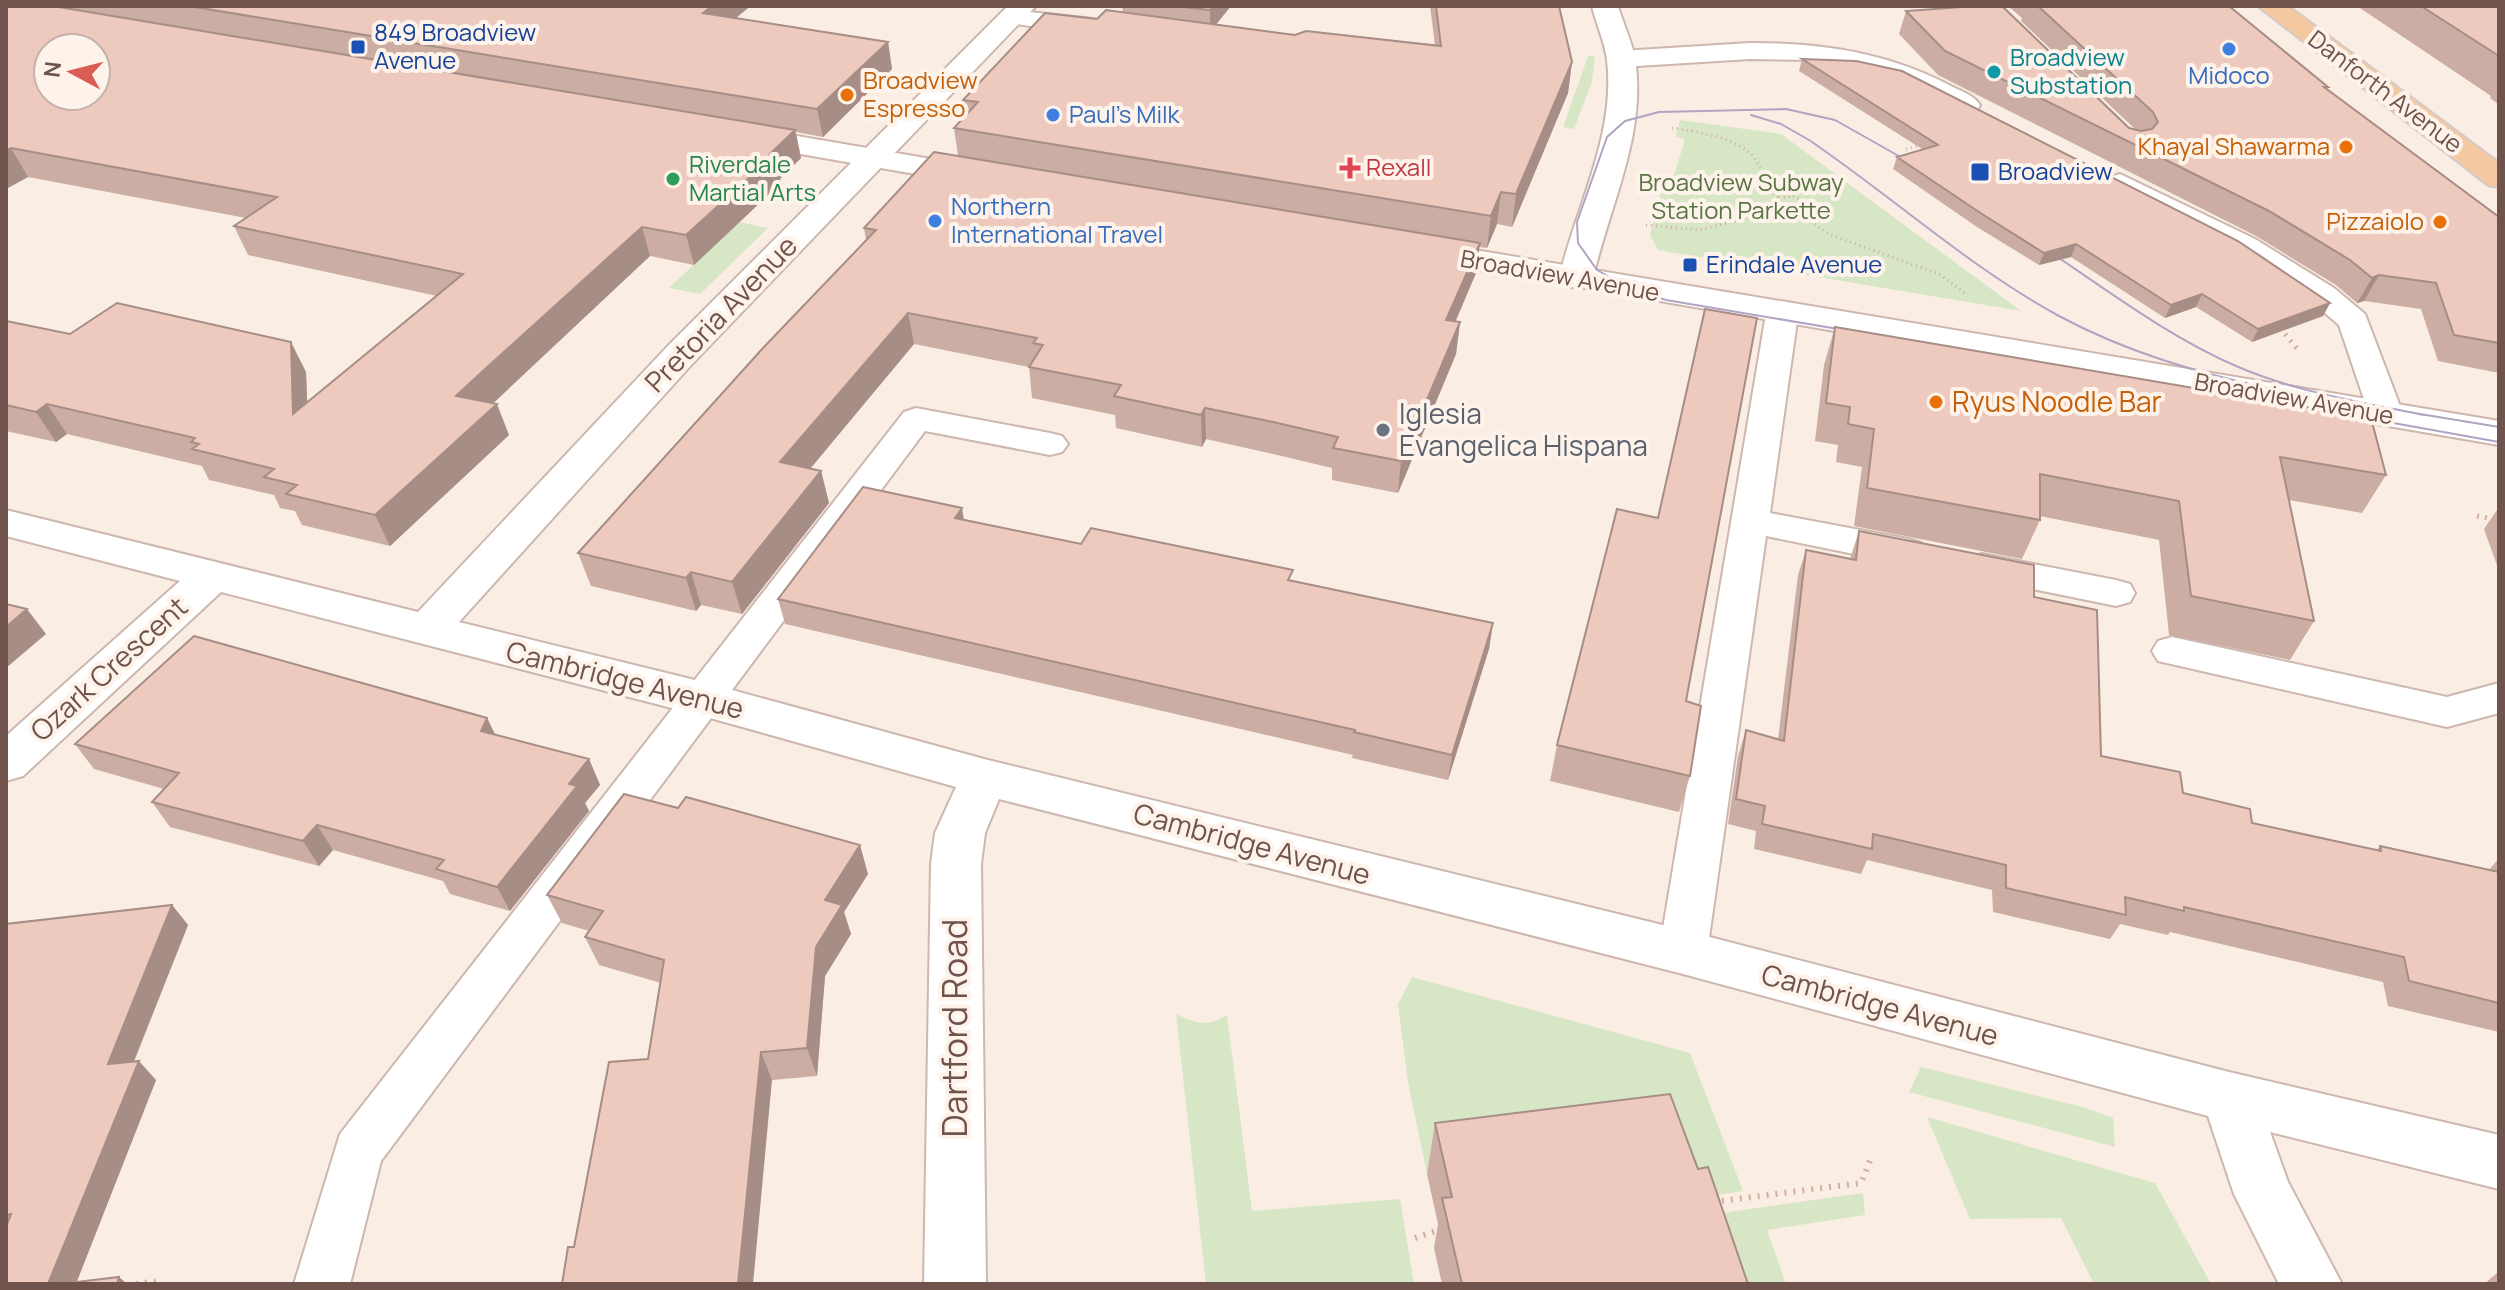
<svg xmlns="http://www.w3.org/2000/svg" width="2505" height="1290" font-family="Manrope,sans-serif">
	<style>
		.green { fill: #d7e6c4 }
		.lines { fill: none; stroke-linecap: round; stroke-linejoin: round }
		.lane-casing { stroke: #cdb7ae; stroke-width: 4 }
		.street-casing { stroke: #cdb7ae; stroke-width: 4 }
		.secondary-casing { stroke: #cfb6ac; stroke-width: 4 }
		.primary-casing { stroke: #d4cbc9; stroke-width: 4 }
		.path-far2 { stroke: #d2ada1; stroke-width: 3; stroke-dasharray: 1 4; stroke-linecap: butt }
		.path-far1 { stroke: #d2ada1; stroke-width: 5; stroke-dasharray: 2 6; stroke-linecap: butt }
		.path { stroke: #d2ada1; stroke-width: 6; stroke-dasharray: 2 7; stroke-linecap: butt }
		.lane { fill: #fff; fill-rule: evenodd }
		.street { fill: #fff; fill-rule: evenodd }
		.secondary { fill: #fff; fill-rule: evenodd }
		.primary { fill: #f4c9a1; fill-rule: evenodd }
		.tram { stroke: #b0a4c2; stroke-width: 2 }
		.wall { fill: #ccada3 }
		.shaded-wall { fill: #a68d85 }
		.building { fill: #edc9be; stroke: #a68d85; stroke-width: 2; fill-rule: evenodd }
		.transit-dot { fill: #1a4fb4; stroke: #fdf3ea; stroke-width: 3 }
		.shop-dot { fill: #3f7fe0; stroke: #fdf3ea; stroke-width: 3 }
		.culture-dot { fill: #0f9aa8; stroke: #fdf3ea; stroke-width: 3 }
		.food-dot { fill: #e8710a; stroke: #fdf3ea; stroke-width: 3 }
		.health-dot { fill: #e0444e; stroke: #fdf3ea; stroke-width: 3 }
		.leisure-dot { fill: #2e9e5b; stroke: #fdf3ea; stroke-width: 3 }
		.worship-dot { fill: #6b7280; stroke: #fdf3ea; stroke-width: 3 }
		.labels { text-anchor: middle; stroke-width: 8; stroke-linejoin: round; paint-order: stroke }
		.far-transit-label { font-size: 24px; fill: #164399; stroke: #fdf3ea; text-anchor: start }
		.far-culture-label { font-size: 24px; fill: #0d838f; stroke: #fdf3ea; text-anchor: start }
		.far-shop-label { font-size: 24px; fill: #366cbe; stroke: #fdf3ea; text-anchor: start }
		.far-food-label { font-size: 24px; fill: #c56008; stroke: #fdf3ea; text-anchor: end }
		.far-street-label { font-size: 24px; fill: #70534c; stroke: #fdf3ea }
		.far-leisure-label { font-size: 24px; fill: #27864d; stroke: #fdf3ea; text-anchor: start }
		.far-health-label { font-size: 24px; fill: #be3a42; stroke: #fdf3ea; text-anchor: start }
		.far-park-label { font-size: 24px; fill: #5b7545; stroke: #fdf3ea }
		.street-label { font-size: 28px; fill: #70534c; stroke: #fdf3ea }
		.food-label { font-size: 28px; fill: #c56008; stroke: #fdf3ea; text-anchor: start }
		.worship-label { font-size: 28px; fill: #5b616d; stroke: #fdf3ea; text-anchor: start }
		.near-street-label { font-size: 34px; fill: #70534c; stroke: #fdf3ea }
	</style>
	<rect width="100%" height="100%" fill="#faeee4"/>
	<path class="green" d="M1588,56h7l-3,26 -18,47 -11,-2z
		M1680,120l101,14 240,177 -363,-61 -8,-15 15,-57 8,1 12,-40 -9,-2z
		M739,222l29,6 -68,66 -31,-6z
		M1412,977l278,76 53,138 -51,8 -40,-53 -225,28 -19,-92 -10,-78z
		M1176,1014c20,10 32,13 51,1l25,196 148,-12 14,85h-208z
		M1921,1067l162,40 30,11 2,29 -206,-55z
		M1927,1117l228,66 56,101h-117l-33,-66 -91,1z
		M1863,1193l2,22 -98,15 19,54h-77l-22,-66z"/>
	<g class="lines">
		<defs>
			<path id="lane" d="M1012,10l81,9 9,3 4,5 -4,5 -9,3 -90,-13 -3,-5 3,-5z
				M1750,43c71,0 136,9 199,42 11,6 25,10 31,20l-3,6h-20l-54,-29 -34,-12 -54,-10 -65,-1 -129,8 -9,-3 -4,-5 4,-5 9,-3z
				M2120,174l135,65 79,49 31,26 38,100 -5,7 -12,3 -12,-3 -5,-7 -30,-89 -27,-23 -79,-51 -123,-62 -4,-6 4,-6z
				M1782,304l11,3 5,7 -28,199 138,26 13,4 6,9 -6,9 -13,4 -142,-29 -59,416 -7,14 -17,6 -17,-6 -7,-14 107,-638 5,-7z
				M916,408l134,25 12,3 6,8 -6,8 -12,3 -125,-24 -544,730 -31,123h-56l46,-150 564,-722z
				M1982,554l134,26 14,4 5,9 -5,9 -14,4 -147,-30 -6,-9 6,-9z
				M2172,637l275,60 52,-14v30l-52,14 -289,-66 -6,-10 6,-10z"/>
			<path id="street" d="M1008,6h28l-344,358 -233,258 244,60 281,77 699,171 546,142 270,63v54l-229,-57 18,50 54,102h-63l-45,-90 -26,-78 -525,-142 -684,-175 -14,34 -4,31 5,420h-62l7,-420 4,-31 21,-46 -253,-71 -482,-124 -198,184 -17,5v-45l174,-155 -174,-45v-26l412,102 248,-264z
				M1592,6h26c5,18 14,35 17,53 12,75 -26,148 -42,219l-5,7 -12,3 -12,-3 -5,-7c17,-71 57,-143 48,-218 -2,-18 -11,-36 -15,-54z"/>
			<path id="secondary" d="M738,126l240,41 11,2 5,7 -5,7 -11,2 -251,-44 -4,-6 4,-6z
				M1421,241l1078,180v24l-1090,-187 -5,-7 5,-7z"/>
			<path id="primary" d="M2258,6h30l211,157v24l-11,-2z"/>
		</defs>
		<use href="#lane" class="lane-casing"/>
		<use href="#street" class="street-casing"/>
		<use href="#secondary" class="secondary-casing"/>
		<use href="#primary" class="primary-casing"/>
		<path class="path-far2" d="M1672,128c23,3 70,10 84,32 10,16 4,20 22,38
			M1906,149l14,-4
			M1793,196l18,8 1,8 -21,4 -18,-10 5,-8z
			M1802,216l29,19 108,39 27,20
			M1646,225l53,5 77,-19"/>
		<path class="path-far1" d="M2280,328l19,23
			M2477,516l22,4"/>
		<path class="path" d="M1713,1202l148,-19 11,-27
			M1415,1238l24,-8
			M136,1284l23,-3 -1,3"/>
		<use href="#lane" class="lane"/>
		<use href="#street" class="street"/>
		<use href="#secondary" class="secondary"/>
		<use href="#primary" class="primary"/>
		<path class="tram" d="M1751,115l30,9 28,16c84,57 160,127 250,176 67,36 139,57 213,73
			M2044,248c62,41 123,88 192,118 60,26 124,36 188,49
			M1856,332l-190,-32 -37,-12 -32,-18 -19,-27 -1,-21 30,-85 18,-16 34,-9 127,-3 49,11 85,48
			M2414,413l85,14
			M2349,415l150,27"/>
	</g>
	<path class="wall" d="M6,6h742v2l-12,10 152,24 4,27 -69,68 -27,-5 5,26 -21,21 1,4 -87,82 -44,-9 -154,144 -4,3 17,32 -119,111 -88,-21 -7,-14 -15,-3 -6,-13 -65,-15 -7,-14 -135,-32 -11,8 -50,-11v-110l64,13 236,38 1,30 130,-106 -189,-41 -14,-29 12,-8 -218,-41 -22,12z
		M1122,6h109l-15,18 79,11 140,10 -5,-39h129l13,56 -4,31 -56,134 -15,-3 -10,24 -8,-1 -3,26 -21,49h5l-4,32 -58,139 -66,-13v-12l-59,-14 -67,-15 -4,8 -86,-19 -1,-13 -83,-17 -3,-31 -115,-23 -104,125 11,2 8,32 -87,111 -41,-9 -5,6 -105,-25 -13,-33 288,-313 -2,-12 94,-72 -4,-28 11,-12 -2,-16 134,-81 26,-7z
		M2008,6h221l99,81 -1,2 172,128v156l-61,-12 -17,-52 -57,-8 -7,2 -21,-18 -80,-49 -318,-161 -39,-41 7,-23 223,117 7,2 -115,-109 1,-3z
		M2357,6h142v99l-9,-7 1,-2z
		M1802,59l528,244 -7,13 -71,26 -56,-35 -31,11 -94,-61 -32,8 -62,-38 -84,-58 4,-12 25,-8 -123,-78z
		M1835,327l551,148 -24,38 -73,-13 25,121 -24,39 -121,-25 -10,-95 -119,-24v4l-18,39 -168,-33 8,-59 -26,-5 2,-17 -23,-4 9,-76z
		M2499,507v64l-15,-42z
		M964,520l117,24 212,37 200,42 -4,26 -41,131 -96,-22 1,-3 -568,-131 -7,-25z
		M1859,531l175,66 67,159 82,37 69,30 125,27 3,-4 109,24 10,-12v174l-111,-26 -5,-24 -213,-50 -2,3 -48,-11 -10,15 -117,-27 -1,-22 -125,-30 -6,14 -107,-25 2,-18 -28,-7 10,-68 8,-26 32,9 20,-164 8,-25 44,9z
		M1686,701l4,75 -11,36 -129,-31 7,-36z
		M487,718l8,16 94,25 11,26 -15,18 4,8 -79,100 -60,-17 -7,-13 -110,-31 -14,16 -149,-39 -18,-25 12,-13 -70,-20 -19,-25z
		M868,874l-24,38 7,22 -26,42 -8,100 -45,4 -198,167 74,-188 13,-76 -62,-18 -14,-28 4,-6 -27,-8 -15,-28z
		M172,905l16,20 -54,137 22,18 -80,202 43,-5 8,7h-121v-360z
		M1435,1123l263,46 50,115h-306l-8,-36 4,-24 -11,-50z
		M2497,1273h2v11h-15z"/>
	<path class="shaded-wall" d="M712,6h36v2l-38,31 -7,-26z
		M1214,6h17l-21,26v-22z
		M888,42l4,27 -69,68 -6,-28z
		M1572,62l-4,31 -56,134 4,-33z
		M795,130l6,28 -21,21 1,4 -87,82 -8,-30z
		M11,148l17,29 -22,12v-38z
		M1501,192l-4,32 -10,24 4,-32z
		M642,227l8,29 -181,170 -13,-30z
		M1480,243l-4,30 -33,78 3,-31z
		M2076,244l-5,13 -32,8 5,-12z
		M2379,275l-15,26 -7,2 15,-25z
		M2202,294l-6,13 -31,11 6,-13z
		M2330,303l-7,13 -71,26 6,-13z
		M908,313l6,31 -125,150 -9,-32z
		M1460,322l-4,32 -58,139 3,-32z
		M291,342l15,30 3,72 -16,-30z
		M47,404l20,30 -11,8 -20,-30z
		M497,404l12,31 -119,111 -15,-31z
		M1205,408l1,31 -4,8 -1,-32z
		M821,471l8,32 -87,111 -10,-32z
		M962,508l4,25 -11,-15z
		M691,572l10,33 -5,6 -10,-33z
		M27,609l19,25 -40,34v-41z
		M1493,623l-4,26 -41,131 4,-25z
		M487,718l12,25 -18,-12z
		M589,759l11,26 -15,18 4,8 -79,100 -13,-24 72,-103z
		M317,825l16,25 -14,16 -16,-25z
		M860,845l8,29 -24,38 7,22 -26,42 -8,100 -10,-28 9,-101 9,-47z
		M172,905l16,20 -63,158 -17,-19z
		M761,1052l11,28 -19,204h-15z
		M139,1061l17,19 -80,204h-28z
		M119,1277l8,7h-10z"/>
	<path class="building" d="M6,6h47l742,124 -25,24 4,1 -88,80 -44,-8 -158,143 -28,26 41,8 -122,111 -89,-21 11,-9 -33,-8 10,-8 -82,-20 7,-5 -8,-2 4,-4 -148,-34 -11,8 -30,-7v-84l64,13 47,-31 174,39 2,72 170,-140 -229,-48 43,-29 -266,-49 -5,3zM48,48h48v48h-48z
		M188,6h524l-9,7 185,29 -71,67z
		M1174,6h40l-4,4z
		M1436,6h123l13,56 -56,132 -15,-2 -10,24 -537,-88 24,-26 -15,-2 82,-87 52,6 9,-9 189,25 11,-4 135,15z
		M1976,6h26l127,122 12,3 11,-2 6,-7 -5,-10 -115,-106h191l99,81h-4l175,130v126l-45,-8 -18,-52 -57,-8 -7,3 -22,-18 -81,-49 -324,-160 -39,-40z
		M2421,6h78v50z
		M1802,59l54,2 46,10 336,170 92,62 -72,26 -56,-35 -31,11 -95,-61 -32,9 -62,-39 -85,-57 41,-12z
		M934,152l546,91 -34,77 14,2 -59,139 -68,-13 5,-11 -65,-15 -68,-14 -4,7 -87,-19 7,-11 -92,-18 14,-22 -10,-2 4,-5 -129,-25 -128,149 41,9 -89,111 -41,-10 -5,6 -108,-25 185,-205 113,-118 -12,-2z
		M1705,309l52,9 -71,383 15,5 -11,70 -133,-31 60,-236 41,9z
		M1835,327l536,91 15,57 -106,-18 34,164 -123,-25 -12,-95 -139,-27v46l-173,-32 7,-59 -26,-5 2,-17 -24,-4z
		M863,487l99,21 -7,10 126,26 10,-16 202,42 -5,10 205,43 -41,132 -98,-23 1,-2 -577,-131z
		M1859,531l175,34v32l63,13 4,146 79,16 3,21 67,16 2,14 129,28 -1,-5 119,26v131l-90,-22 -5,-24 -220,-50v4l-59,-14 1,18 -120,-27v-23l-133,-31 -1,15 -110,-25 3,-18 -29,-7 10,-69 38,11 22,-191 50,10z
		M6,604l21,5 -21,18z
		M194,636l293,82 -6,13 108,28 -20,25 8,2 -80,101 -61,-18 8,-9 -127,-35 -14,16 -151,-39 27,-29 -104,-29z
		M624,794l54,14 8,-11 174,48 -35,55 17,5 -26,42 -9,101 -46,4 -23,232h-176l6,-37h6l35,-185 39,-3 16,-99 -79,-23 18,-26 -56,-16z
		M172,905l-64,159 31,-3 -91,223h-42v-57l5,-13 -5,1v-291z
		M1670,1094l28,75 10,-2 40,117h-286l-20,-86 10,-1 -17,-74z
		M119,1277l-2,7h-57z"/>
	<g class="transit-dot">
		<rect x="350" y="39" width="16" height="16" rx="4"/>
		<rect x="1970" y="162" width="20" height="20" rx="4"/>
		<rect x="1682" y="257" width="16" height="16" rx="4"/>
	</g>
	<g class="shop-dot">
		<circle cx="2229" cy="49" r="8"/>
		<circle cx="1053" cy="115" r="8"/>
		<circle cx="935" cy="221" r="8"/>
	</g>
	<circle class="culture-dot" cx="1994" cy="72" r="8"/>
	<g class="food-dot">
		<circle cx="847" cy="95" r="8"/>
		<circle cx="2346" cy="147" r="8"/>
		<circle cx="2440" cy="222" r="8"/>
		<circle cx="1936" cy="402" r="8"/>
	</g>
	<path class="health-dot" d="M1346 156h8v8h8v8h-8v8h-8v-8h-8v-8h8z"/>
	<circle class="leisure-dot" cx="673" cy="179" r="8"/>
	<circle class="worship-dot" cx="1383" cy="430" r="8"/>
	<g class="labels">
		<g class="far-transit-label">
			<text x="374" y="41">849 Broadview<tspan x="374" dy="28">Avenue</tspan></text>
			<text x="1998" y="180">Broadview</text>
			<text x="1706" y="273">Erindale Avenue</text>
		</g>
		<g class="far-culture-label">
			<text x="2010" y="66">Broadview<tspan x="2010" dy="28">Substation</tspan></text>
		</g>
		<g class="far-shop-label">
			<text x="2229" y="84" text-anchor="middle">Midoco</text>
			<text x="1069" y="123">Paul's Milk</text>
			<text x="951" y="215">Northern<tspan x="951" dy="28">International Travel</tspan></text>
		</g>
		<g class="far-food-label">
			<text x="863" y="89" text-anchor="start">Broadview<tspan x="863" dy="28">Espresso</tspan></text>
			<text x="2330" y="155">Khayal Shawarma</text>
			<text x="2424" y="230">Pizzaiolo</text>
		</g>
		<g class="far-street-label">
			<text transform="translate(2385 92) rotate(37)" y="8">Danforth Avenue</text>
			<text transform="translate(1560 276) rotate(10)" y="8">Broadview Avenue</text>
			<text transform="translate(2294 399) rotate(10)" y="8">Broadview Avenue</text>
		</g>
		<g class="far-leisure-label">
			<text x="689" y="173">Riverdale<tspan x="689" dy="28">Martial Arts</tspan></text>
		</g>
		<g class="far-health-label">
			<text x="1366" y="176">Rexall</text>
		</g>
		<g class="far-park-label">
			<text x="1741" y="191">Broadview Subway<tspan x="1741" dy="28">Station Parkette</tspan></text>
		</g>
		<g class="street-label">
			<text transform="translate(721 314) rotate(-46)" y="10">Pretoria Avenue</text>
			<text transform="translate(109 669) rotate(-42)" y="10">Ozark Crescent</text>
			<text transform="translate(625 680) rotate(14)" y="10">Cambridge Avenue</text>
			<text transform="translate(1252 844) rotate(15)" y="10">Cambridge Avenue</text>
			<text transform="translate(1880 1005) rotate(15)" y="10">Cambridge Avenue</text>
		</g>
		<g class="food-label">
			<text x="1952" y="412">Ryus Noodle Bar</text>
		</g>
		<g class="worship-label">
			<text x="1399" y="424">Iglesia<tspan x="1399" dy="32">Evangelica Hispana</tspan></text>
		</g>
		<g class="near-street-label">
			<text transform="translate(955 1028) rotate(-90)" y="12">Dartford Road</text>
		</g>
	</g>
	<rect width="2505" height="1290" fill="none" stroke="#70534c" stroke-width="16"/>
	<g transform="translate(72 72) rotate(277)"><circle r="38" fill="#fdf3ea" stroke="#c5b3ab" stroke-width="2"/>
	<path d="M0-6L14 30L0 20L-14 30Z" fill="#da5c52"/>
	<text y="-12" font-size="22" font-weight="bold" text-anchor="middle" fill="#70534c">N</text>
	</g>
</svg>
